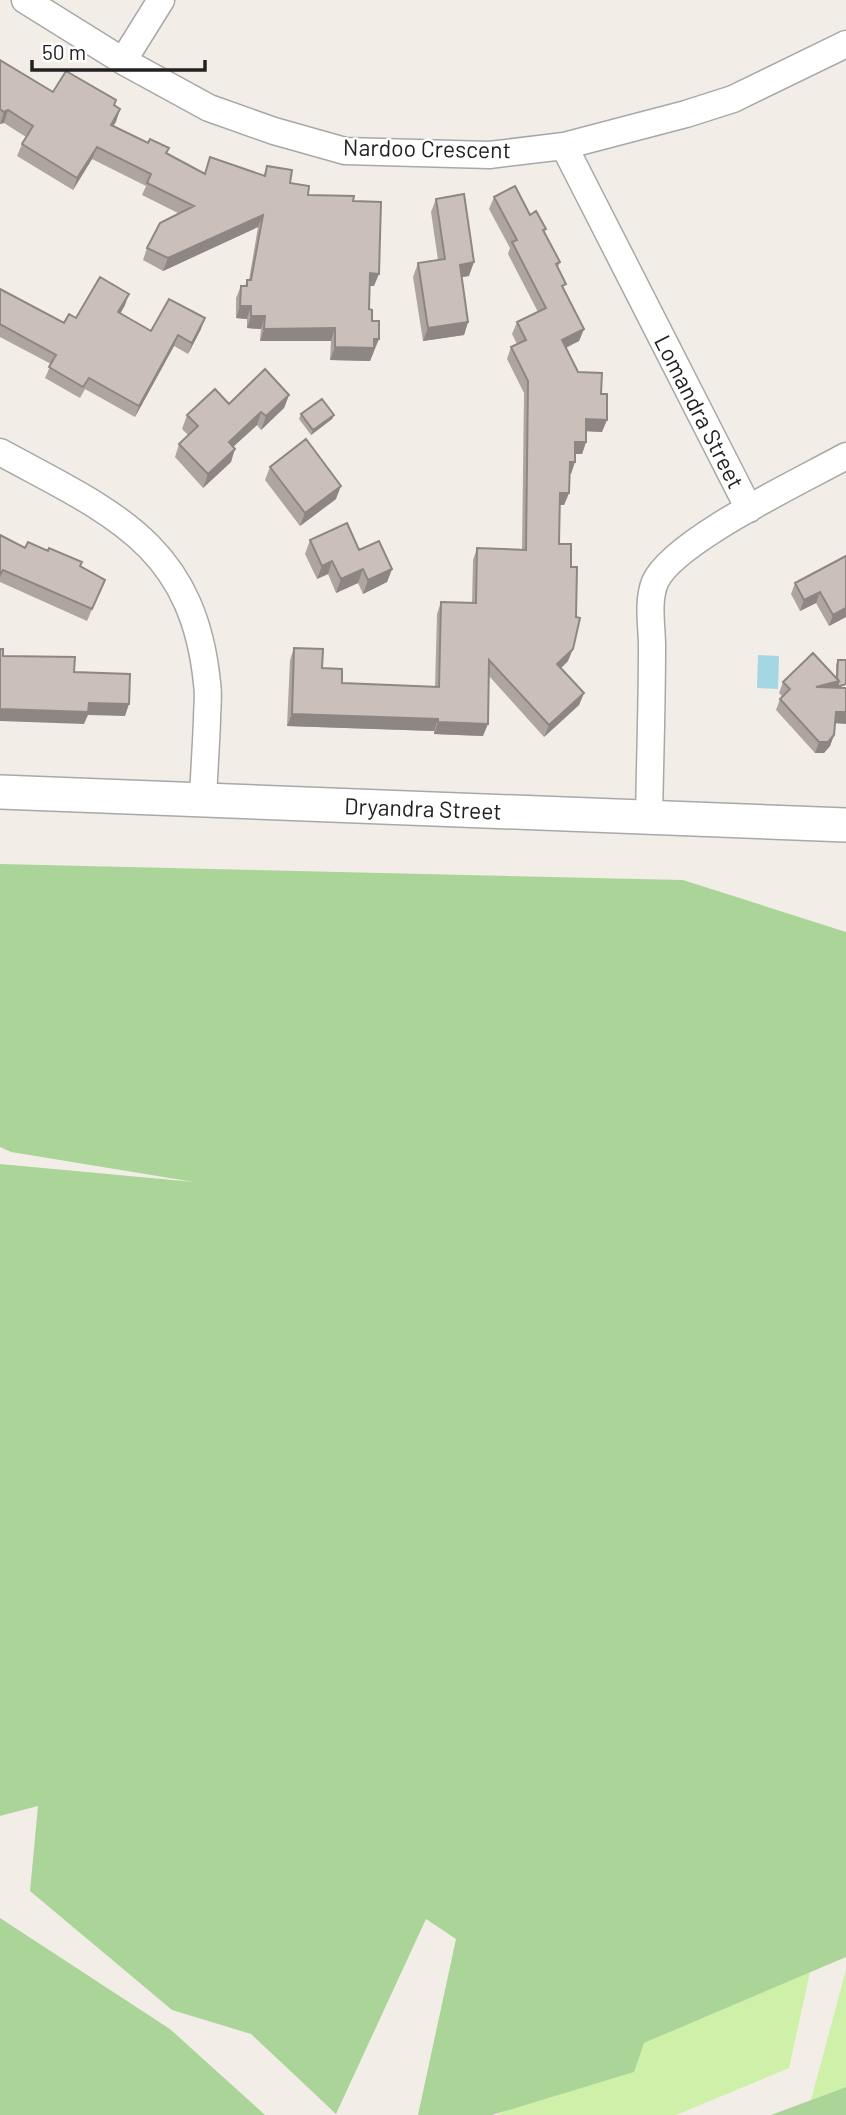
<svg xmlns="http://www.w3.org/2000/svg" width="846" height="2115" font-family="Barlow,sans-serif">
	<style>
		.grass { fill: #cef0a9 }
		.forest { fill: #abd598 }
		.water { fill: #a3d7e3 }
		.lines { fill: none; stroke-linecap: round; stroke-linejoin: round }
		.minor-casing { stroke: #a8a8a8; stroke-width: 29 }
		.tertiary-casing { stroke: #a8a8a8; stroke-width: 36 }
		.minor { stroke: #fff; stroke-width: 26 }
		.tertiary { stroke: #fff; stroke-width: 33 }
		.wall { fill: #afa59f }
		.shaded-wall { fill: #8e8682 }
		.building { fill: #cbc0b9; stroke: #8e8682; stroke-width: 2 }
		.labels { text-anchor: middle; stroke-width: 5; stroke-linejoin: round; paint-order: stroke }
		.street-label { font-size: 23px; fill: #212121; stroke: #fff }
	</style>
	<rect width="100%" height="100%" fill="#f2eee7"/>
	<path class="grass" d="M846,1970v117l-35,13z
		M810,1972l-21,96 -113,47h-179l147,-72z"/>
	<path class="forest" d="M0,864l683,16 163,52v1025l-202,86 -10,29 -142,43h-74l38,-176 -30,-20 -90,195 -85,-80 -79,-24 -142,-119 8,-85 -38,10v-652l194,18 -183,-30 -11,-5z
		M0,1918l170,111 95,86h-265z
		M846,2087v28h-75z"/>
	<path class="water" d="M758,655l21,1 -1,33 -21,-1z"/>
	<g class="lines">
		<defs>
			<path id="minor" d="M25,0l98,61 86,47 65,23 71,20 144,4 75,-9 122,-32 47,-15 113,-55
				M123,61l38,-61
				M564,146l185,363
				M0,452c110,60 193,91 207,231 2,12 0,25 0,37 -1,27 -3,53 -4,80
				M649,818c1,-57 3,-114 3,-172 0,-20 -5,-44 3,-64 18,-41 148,-102 191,-126"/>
			<path id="tertiary" d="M0,792l846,33"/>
		</defs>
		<use href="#minor" class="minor-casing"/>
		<use href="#tertiary" class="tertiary-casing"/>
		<use href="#minor" class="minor"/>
		<use href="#tertiary" class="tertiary"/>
	</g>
	<path class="wall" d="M0,60l53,32 63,8 -1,6 5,3 -7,17 35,17 21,5 -2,6 38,20 59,1 3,-9 41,29 45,6 21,85h-4l-1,23 3,12 2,30 -4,10 -40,-1 1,-19h-71l1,-12 -14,-1v-9l-11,-1v-20l5,-12h4l2,-6h2l9,-53 -95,44 -20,-11 4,-12 33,-34 -38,-19 4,-9 -54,-27 -19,31 -56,-34 5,-12 4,-7 -22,-14 -4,1z
		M494,197l36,18 16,14 -2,4 16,29 -2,5 6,23 20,39 -5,12 -13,6 12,25 23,22 1,38 -16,-1v11l-4,12h-7l-4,20h-2v19l-5,12h-4l-1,39 9,117 -7,7 23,25 -5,12 -35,32 -55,-61 -6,60 -49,-2v-3l-147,-5 3,-66 4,-12 48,35 93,4 2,-73 4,-12 31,1 1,-43 4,-12 45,1 2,-156 -17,-34 4,-12 6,-3 -5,-10 5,-12 21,-10 -30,-58 2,-6 -21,-39z
		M436,199l33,77 -7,1 6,45 -4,13 -41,6 -10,-64 5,-14 20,-3 -7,-48z
		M0,289l64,34 12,-5 49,-13 -5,8 31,18 50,-2 -13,25 -14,-8 -39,71 -50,-28 -5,9 -35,-20 6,-14 -51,-27z
		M289,395l-5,13 -23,22 -4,-5 -24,22 -2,15 -28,26 -28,-31 4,-13 9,-9 -6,-6 5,-14 42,-11z
		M301,414l33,1 -2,4 -21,16 -12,-16z
		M270,467l66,32 -36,27 -35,-46z
		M0,535l25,13 55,18 25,14 -18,41 -87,-39z
		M310,540l49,10 33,19 -5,13 -24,12 -5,-11 -22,10 -8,-19 -11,5 -12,-25z
		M846,556v61l-17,9 -13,-23 -16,8 -9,-17 4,-11z
		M838,660l-4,75 -4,11 -6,7h-9l-39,-43 4,-11 2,-3 -3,-3 4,-11 53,-5v-12z"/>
	<path class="shaded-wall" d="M120,109l-4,13 -10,15 5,-12z
		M8,110l-4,13 -4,1 4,-12z
		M97,147l-5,12 -19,31 4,-12z
		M263,215l-5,12 -95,44 5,-13z
		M474,262l-5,14 -14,2 5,-13z
		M370,273l9,1 -5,12h-9z
		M129,294l-4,11 -10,18 3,-11z
		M240,306h11l-4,13 -11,-1z
		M251,316h14l-4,13 -14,-1z
		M205,318l-4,11 -13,25 4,-11z
		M468,322l-4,13 -41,6 5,-13z
		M335,328l-4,13h-71l4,-12z
		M584,329l-5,12 -21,11 4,-12z
		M178,335l-4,11 -39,71 4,-11z
		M374,339h5l-9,22 -40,-1 5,-13z
		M289,395l-5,13 -23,22 5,-14z
		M261,412l-4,13 -33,30 5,-13z
		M334,415l-2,4 -21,16 2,-5z
		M586,419l21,1 -5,12 -20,-1z
		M575,442h11l-4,12h-11z
		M235,449l-4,13 -28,26 5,-14z
		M570,462h5l-4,12h-6z
		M341,486l-5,13 -36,27 5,-13z
		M560,493h9l-5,12h-8z
		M332,561l-4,13 -11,5 5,-13z
		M363,569l-5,14 -22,10 5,-14z
		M392,569l-5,13 -24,12 5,-14z
		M820,592l-4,11 -16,8 4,-11z
		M846,608v9l-17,9 4,-11z
		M573,649l-5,12 -15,15 4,-12z
		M839,681l-4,11 -19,-5z
		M584,693l-5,12 -35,32 5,-12z
		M89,703l40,1 -4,12 -37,-1 -4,9 -84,-3v-12z
		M836,712h10v12l-14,-1z
		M292,714l146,5 -4,12 -147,-5z
		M438,722l50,2 -5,12 -49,-2z
		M834,735l-4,11 -6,7h-9l4,-11z"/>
	<path class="building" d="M0,60l53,32 13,-21 50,29 -2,5 6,4 -9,16 37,18 2,-4 19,9 -3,5 39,21 5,-17 55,19 2,-10 25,4 -2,13 19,3 -1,9 46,1 -1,5 28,1 -2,72 -9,-1 -1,36 3,1v11h7v18h-5v9l-39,-1v-19l-71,1 1,-13h-14v-10h-11l1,-20h6v-6h4l12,-65 -95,43 -21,-10 13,-25 34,-17 -47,-23 4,-9 -54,-27 -20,31 -55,-34 11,-18 -25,-16 -4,2 -4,-3z
		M515,186l15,29 6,-4 10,18 -3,1 17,32 -4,2 10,20 -4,2 22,43 -22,11 16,32 24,1 -1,21h6v26l-21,-1v23h-11v20h-5l-1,31h-9l-1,51h12v23h6l-1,50 4,1 -7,31 -16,15 27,29 -35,32 -60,-65 -1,64 -50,-2v-3l-146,-5 2,-66 29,1 -1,19 20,1v14l97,4 2,-85 35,1 1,-55 49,2 2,-169 -17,-34 15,-7 -9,-18 29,-14 -34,-66 5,-2 -23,-43z
		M464,194l10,68 -14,3 8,57 -40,6 -10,-65 27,-4 -9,-60z
		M100,277l29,17 -11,18 33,19 18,-32 36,19 -13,25 -14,-8 -39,71 -50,-28 -6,9 -34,-20 7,-12 -56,-31v-35l64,34 5,-9 7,4z
		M265,369l24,26 -23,21 -5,-4 -32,30 6,7 -27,25 -29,-30 19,-18 -11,-11 28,-26 14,15z
		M322,399l12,16 -21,15 -12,-16z
		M306,439l35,47 -36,27 -35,-46z
		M347,523l12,27 20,-9 13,28 -24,11 -5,-11 -22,10 -9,-18 -10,5 -12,-26z
		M0,535l25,13 3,-6 20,9 1,-3 33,14 -2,4 25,14 -13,29 -89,-39 -3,5z
		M846,556v52l-13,7 -13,-23 -16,8 -9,-17z
		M0,649h3v7l72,1 -1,15 56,2 -1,30 -40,-1 -1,9 -88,-3z
		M813,653l26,28 -23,6 30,1v24h-10l-2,23 -6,7h-9l-39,-43 10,-10 -7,-7z
		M838,660h8v24l-9,3 2,-6 -2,-3z"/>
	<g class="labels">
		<g class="street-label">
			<text transform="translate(427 149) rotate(1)" y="8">Nardoo Crescent</text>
			<text transform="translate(699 412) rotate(63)" y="8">Lomandra Street</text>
			<text transform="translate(423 809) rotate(2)" y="8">Dryandra Street</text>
		</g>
	</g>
	<path d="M32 60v10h173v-10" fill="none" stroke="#212121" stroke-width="3.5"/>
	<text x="42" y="60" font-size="21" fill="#212121" stroke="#ffffff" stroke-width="5" paint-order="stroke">50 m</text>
</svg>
